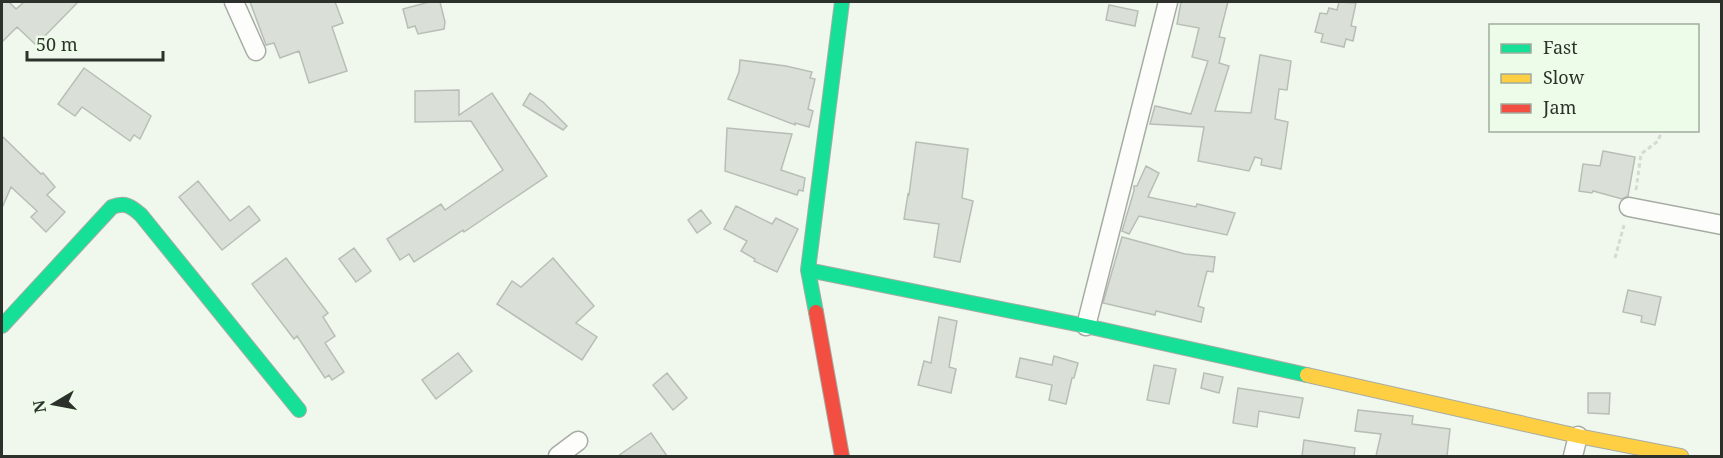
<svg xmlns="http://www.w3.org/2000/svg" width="1723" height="458" font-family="'Noto Serif',serif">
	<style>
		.building { fill: #dae0d7; stroke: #b8beb7; stroke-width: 1.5 }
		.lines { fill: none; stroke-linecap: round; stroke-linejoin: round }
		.street-casing { stroke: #a6aca3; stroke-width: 21 }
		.fast-casing { stroke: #a6aca3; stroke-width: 16 }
		.slow-casing { stroke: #a6aca3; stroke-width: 16 }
		.jam-casing { stroke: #a6aca3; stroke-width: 16 }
		.path { stroke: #d6d9d5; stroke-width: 3; stroke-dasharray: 4.5 3; stroke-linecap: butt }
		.street { stroke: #fdfefc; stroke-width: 18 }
		.fast { stroke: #16e098; stroke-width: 14 }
		.slow { stroke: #ffcf43; stroke-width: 14 }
		.jam { stroke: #f24e42; stroke-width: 14 }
	</style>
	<rect width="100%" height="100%" fill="#f0f8ed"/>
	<path class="building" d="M2,2h7l7,7 8,-7h54l-42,43 -19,-18 -15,15z
		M250,2h85l8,21 -11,4 15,44 -38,12 -10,-32 -19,7 -6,-15 -8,2z
		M429,2h11l5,20 -1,7 -26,5 -3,-8 -7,2 -5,-19z
		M1181,2h47l-9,35 6,1 -6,25 10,3 -14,45 36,2 9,-58 31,6 -4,29 -8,-1 -4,30 13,3 -7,47 -20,-4 1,-6 -7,-2 -6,14 -51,-10 6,-34 -54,-3 5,-18 36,8 17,-53 -16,-4 7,-29 -22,-4z
		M1339,2l17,1 -5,23 5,1 -3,14 -7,-2 -2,8 -23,-5 2,-8 -8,-2 5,-19 7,1 2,-6 8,2z
		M1109,5l29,6 -3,15 -29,-6z
		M740,60l46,6 26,6 -2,6 5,1 -7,30 5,2 -4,16 -14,-4v2l-67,-26 11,-27z
		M84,68l67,48 -11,23 -6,-4 -4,6 -48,-34 -7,9 -17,-12z
		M459,90v25l33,-22 55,83 -83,56 -1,-2 -49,32 -5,-8 -9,6 -13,-21 54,-35 4,6 58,-40 -32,-49 -56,1v-31z
		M530,93l13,9 24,24 -4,4 -40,-25z
		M727,128l65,6 -11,36 24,8 -2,13 -4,-1 -2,5 -72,-24z
		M2,136l39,38 2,-1 12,14 -8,8 18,17 -19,20 -15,-15 6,-6 -26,-24 -9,21z
		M916,142l52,7 -6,49 11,3 -13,61 -26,-5 5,-33 -35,-5 4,-25 1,1z
		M1603,151l32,6 -7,39 -6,3 -29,-8 -1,2 -13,-2 4,-27 17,2z
		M1146,166l13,7 -11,24 48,10 1,-3 38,9 -8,22 -88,-19 -10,18 -7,-3 12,-40v-5h3z
		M198,181l32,40 19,-15 11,14 -38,30 -43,-53z
		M736,206l36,18 4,-6 22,11 -21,43 -23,-11 1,-2 -14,-8 6,-10 -23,-12z
		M701,210l10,13 -14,10 -9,-13z
		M1122,237l63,17 30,3 -2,15 -6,-1 -9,35 6,2 -3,14 -45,-11 -1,4 -52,-12z
		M354,248l17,23 -15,11 -17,-23z
		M286,258l42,55 -5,4 12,19 -10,7 19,29 -12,8 -3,-5 -4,3 -28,-42 -3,3 -42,-55z
		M553,258l41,48 -18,17 21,14 -15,23 -85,-56 15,-23 9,6z
		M1628,290l33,7 -6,28 -14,-3 1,-6 -19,-4z
		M939,317l18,4 -8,46 7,2 -5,24 -33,-8 6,-24 7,2z
		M458,353l14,18 -36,28 -14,-19z
		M1054,356l24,7 -4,15h-2l-6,26 -17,-4 3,-15 -36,-8 4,-19 32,7z
		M1154,365l22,4 -7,35 -22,-4z
		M667,373l20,25 -14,12 -20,-25z
		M1204,373l19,4 -4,16 -18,-5z
		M1238,388l65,10 -4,20 -40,-7 -2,16 -24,-4z
		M1588,393h22l-1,21 -21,-1z
		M1358,410l55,6 -1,8 38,5 -3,27h-71l5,-22 -26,-3z
		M651,433l16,23h-49z
		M1304,440l51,8 -1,8h-52z"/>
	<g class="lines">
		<defs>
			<path id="street" d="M234,2l22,49
				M1629,207l93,18
				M1086,326l82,-324
				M558,456l20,-15
				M1573,456l5,-20"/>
			<path id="fast" d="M808,270l278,56 221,49
				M816,312l-8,-42 34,-268
				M2,326l110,-119c13,-5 19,-1 29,8l158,195"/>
			<path id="slow" d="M1307,375l271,61 103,20"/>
			<path id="jam" d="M816,312l26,144"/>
		</defs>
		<use href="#street" class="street-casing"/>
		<use href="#fast" class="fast-casing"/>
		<use href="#slow" class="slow-casing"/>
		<use href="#jam" class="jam-casing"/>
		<path class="path" d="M1636,190l5,-36 17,-13 4,-11
			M1615,258l9,-33"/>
		<use href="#street" class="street"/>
		<use href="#fast" class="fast"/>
		<use href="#slow" class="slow"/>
		<use href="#jam" class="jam"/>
	</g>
	<rect width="1723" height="458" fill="none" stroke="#2c322b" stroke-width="6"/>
	<rect x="1489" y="24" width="210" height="108" fill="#edfce9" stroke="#a0ab9d" stroke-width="1.5"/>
	<rect x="1501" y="44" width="30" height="9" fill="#16e098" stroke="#a0ab9d" stroke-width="1.5"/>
	<text x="1543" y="54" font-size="18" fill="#2c322b">Fast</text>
	<rect x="1501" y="74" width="30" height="9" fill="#ffcf43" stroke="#a0ab9d" stroke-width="1.5"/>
	<text x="1543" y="84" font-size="18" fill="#2c322b">Slow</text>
	<rect x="1501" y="104" width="30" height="9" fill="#f24e42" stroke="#a0ab9d" stroke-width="1.5"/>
	<text x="1543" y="114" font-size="18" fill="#2c322b">Jam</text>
	<g transform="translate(54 404) rotate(260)" stroke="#edfce9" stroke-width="4.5" paint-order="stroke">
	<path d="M0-4.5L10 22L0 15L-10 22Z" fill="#2c322b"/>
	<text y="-9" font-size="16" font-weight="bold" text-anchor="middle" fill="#2c322b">N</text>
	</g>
	<path d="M27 51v9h136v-9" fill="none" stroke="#2c322b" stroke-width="3"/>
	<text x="36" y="51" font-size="18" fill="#2c322b" stroke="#edfce9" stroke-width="4.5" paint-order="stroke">50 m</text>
</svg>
